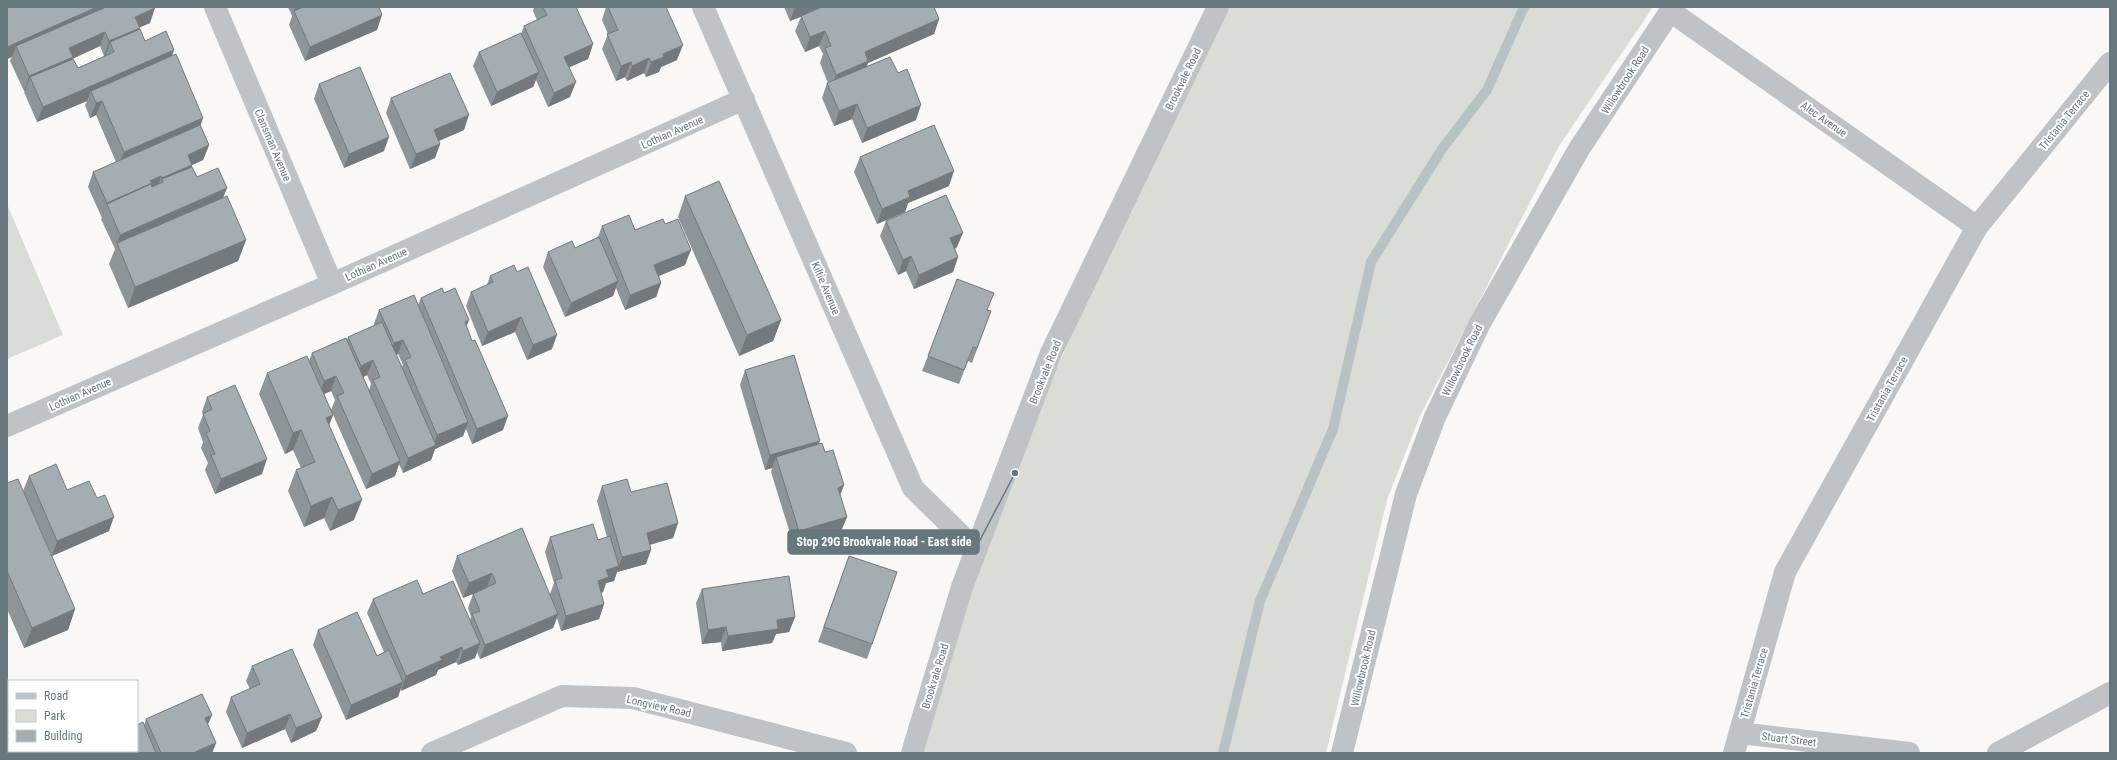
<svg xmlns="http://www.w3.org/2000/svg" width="2117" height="760" font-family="'Roboto Condensed',sans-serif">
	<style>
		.green { fill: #daddd6 }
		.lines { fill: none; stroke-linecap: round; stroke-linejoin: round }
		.stream { stroke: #b7c2c5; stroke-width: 10 }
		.street { stroke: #bfc3c6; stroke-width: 22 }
		.wall { fill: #8d9598; fill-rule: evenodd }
		.shaded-wall { fill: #73797c }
		.building { fill: #a4adb1; stroke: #73797c }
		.labels { text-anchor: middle; stroke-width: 4; stroke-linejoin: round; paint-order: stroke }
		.street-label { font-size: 11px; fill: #67777e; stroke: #fff }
		.leader { fill: none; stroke: #67777e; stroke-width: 1.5 }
		.callout-dot { fill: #67777e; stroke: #fff; stroke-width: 1.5 }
		.callout { fill: #67777e; stroke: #67777e; stroke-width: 1.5 }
		.callout-label { font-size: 12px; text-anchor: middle; font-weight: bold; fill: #fff }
	</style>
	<rect width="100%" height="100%" fill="#f9f8f7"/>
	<path class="green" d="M1218,7h435l-94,139 -139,270 -33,84 -61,253h-403l53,-203z
		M7,204l56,131 -56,24z"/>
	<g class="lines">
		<path class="stream" d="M1223,753l37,-152 73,-172 38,-167 71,-113 45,-59 37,-83"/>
		<path class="street" d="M215,7l117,277
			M703,7l210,481 63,62
			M1670,11l307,216
			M7,426l325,-142 412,-185
			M1740,733l169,20
			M432,753l130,-57 71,2 213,55
			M912,753l50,-166 89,-234 167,-346
			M1342,753l64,-259 29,-77 45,-94 99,-174 94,-142
			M1734,753l51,-181 192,-345 133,-164
			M1998,753l112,-60"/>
	</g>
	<path class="wall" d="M7,7l143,16 -11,4v3l6,11 27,15 37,89 -6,15 -11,5v2l5,10 30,11 -4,10 23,42 -8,21 -110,47 -19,-44 6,-15 -14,-30 1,-1 -14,-31 5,-15 23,-10 -20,-47 -6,3 -5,-13 2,-4 -50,21 -13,-30 1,-1h-1l-14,-30 2,-4 -5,2zM100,46l4,10 2,-1 -1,1 -27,12 -6,-9z
		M288,7h91l-2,23 -72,31 -16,-36 3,-9z
		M534,7h42l17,37 -5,15 -19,8 1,30 -22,10 -12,-27 -3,7 -42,19 -18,-40 6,-14 42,-18 3,-8 13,-6 -4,-9z
		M606,7h60l11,53 -16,7 -2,5 -13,5 -2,-4 -17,8 -2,-4 -9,4 -14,-32 6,-15 -6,-14z
		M784,7h150l5,12 -5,15 -66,29 -2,3 50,54 -54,23 -10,-24 -18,7 -12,-28 5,-15h1l-8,-20 3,-9 -4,-8 -14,6 -10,-21 6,-14 -11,4z
		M319,84l65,67 -40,17 -30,-69z
		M391,98l73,32 -25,11 1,3 -5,14 -25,11 -24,-56z
		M860,157l89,29 -41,17 -3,9 -28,12 -23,-52z
		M685,196l96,124 -8,21 -34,15 -61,-139z
		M886,221l71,26 -2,2 3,8 -5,15 -39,17 -8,-18 -8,4 -18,-39z
		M602,226l33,4 50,35 -26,11 2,7 -5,14 -31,13 -9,-22 -3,8 -48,21 -22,-50 5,-15 27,-4 23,-11z
		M490,276l62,73 -25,11 -12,-28 -33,14 -16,-40 5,-14 16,-7z
		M444,293l22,33 37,104 -31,14 -6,-15 -3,7 -28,13 -4,11 -28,13 -4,-9 -4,12 -29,13 -35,-79 4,-10 -4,-9 -7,3 9,21 -4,10 25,95 -24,11 -6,-13 -20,9 -16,-36 8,-21 5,-2 -8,-18 -8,4 -26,-60 8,-21 42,-12 3,-8 35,-13 1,-3 26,-11v-2l5,-14 39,-5 3,-7zM398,354l5,11 -1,2 -6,-12zM367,375l4,9 -2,7 -6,-14z
		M988,310l3,1 -19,52 -4,-2 -9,23 -37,-13 6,-15z
		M745,370l73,74 7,8 19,33 -4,10 7,22 -6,14 -47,15 -23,-74 1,-4 -7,2 -25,-85z
		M207,397l55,77 -47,20 -10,-24 3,-7 -7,-15 2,-6 -5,-14 5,-13 -1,-3z
		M29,476l38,14 30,8 12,33 -57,25 -29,-65z
		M7,483l68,126 -7,21 -44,18 -17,-39z
		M602,486l29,6 47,31 -5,15 -23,7 -4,19 -29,8 -3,9 -8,2 -3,9 -2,1 3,11 -5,15 -38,12 -4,-13 -4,10 -73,31 -3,-7 -2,6 -17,7 -2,-3 -18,8 -2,5 -36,15 -2,7 -52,23 -33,-75 5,-15 59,26 7,-4 -17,-39 6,-14 50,-5 47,26 1,-3 -3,-9 5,-14 -10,4 -11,-27 5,-15 93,38 4,-11 -9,-31 5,-15 48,3 9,-3 -10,-36z
		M849,556l48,16 -30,87 -49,-17z
		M702,589l93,28 -6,15 -13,2 -4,9 -50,8 -1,-9 -19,2 -6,-41z
		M252,666l70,51 -6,14 -25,12 -6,-14 -43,19 -16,-36 5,-15 19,-8 -4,-8z
		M146,719l62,6 8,18 -4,10h-135l1,-2h59z"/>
	<path class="shaded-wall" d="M97,7h28l-109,39 -4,11 -5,2v-12z
		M295,7h17l-18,4 -2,5z
		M795,7h28l-33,14z
		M155,8l-5,15 -21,9 6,-15z
		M382,15l-5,15 -72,31 5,-14z
		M939,19l-5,15 -66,29 -5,13 -32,14 5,-15 29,-23z
		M140,28l-6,15 -24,-1 -4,13 -2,1 5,-15z
		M825,31l-6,15 -14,6 5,-15z
		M105,32l-5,14 -28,13 -5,13 -37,5 -5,14h-1l5,-15 40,-28z
		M593,44l-5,15 -29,13 5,-15z
		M683,45l-6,15 -16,7 -2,5 -13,5 5,-15 12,-8z
		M174,50l-5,15 -78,26 -4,10 -50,21 6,-15z
		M649,58l-5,15 -17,8 5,-15z
		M631,62l-6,15 -9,4 5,-15z
		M539,72l-6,15 -42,19 6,-14z
		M576,82l-6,15 -22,10 6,-14z
		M102,101l-6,14 -6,3 6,-15z
		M857,104l-5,15 -18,7 5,-15z
		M921,105l-5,15 -54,23 5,-15z
		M469,115l-5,15 -35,15 5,-15z
		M203,118l-5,15 -80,34 6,-15z
		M389,137l-5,14 -40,17 5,-14z
		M440,144l-5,14 -25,11 6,-15z
		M209,145l-6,15 -11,5 -5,15 -24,2 -1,-3 -5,14 5,-15 26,-23z
		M954,171l-5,15 -41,17 -3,9 -28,12 5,-15 26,-18z
		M161,176l-5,15 -49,13 -6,14 6,-15z
		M227,188l-6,14 -104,41 3,-8z
		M963,233l-6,14 -12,6 5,-15z
		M246,240l-8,21 -110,47 7,-21z
		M691,250l-6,15 -36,15 5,-15z
		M911,256l-5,15 -8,4 5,-15z
		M958,257l-5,15 -39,17 5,-14z
		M618,281l-5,15 -48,21 6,-14z
		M661,283l-5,14 -31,13 5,-15z
		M521,317l-6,15 -33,14 6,-14z
		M469,320l-6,15 2,-13z
		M781,320l-8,21 -34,15 8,-21z
		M557,335l-5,14 -25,11 6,-15z
		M403,340l-5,14 -10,4 6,-15z
		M373,360l-6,15 -11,6 5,-15z
		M336,376l-5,15 -12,5 5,-15z
		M333,415l-8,20 1,-17z
		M508,416l-5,14 -31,14 5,-15z
		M468,422l-5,14 -28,13 -4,11 -28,13 5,-15 25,-11 4,-12z
		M301,430l-8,20 -8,4 8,-21z
		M820,441l-6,14 -38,2 -4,11 -7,2 5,-15z
		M267,459l-5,15 -47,20 6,-15z
		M400,461l-5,15 -29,13 6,-15z
		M844,485l-6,15v-12z
		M332,497l-8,21 -20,9 7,-21z
		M362,500l-8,20 -24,11 8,-21z
		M114,517l-5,14 -57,25 5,-15z
		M847,517l-6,14 -47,15 5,-15z
		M678,523l-5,15 -32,9 6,-14z
		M651,550l-5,14 -29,8 5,-15z
		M619,566l-5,15 -8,2 -3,9 -11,3 6,-14 8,-11z
		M492,573l-5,15 -24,10 6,-15z
		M604,604l-5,15 -38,12 5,-15z
		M75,609l-7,21 -44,18 8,-20z
		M558,614l-5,14 -73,31 5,-14z
		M795,617l-6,15 -13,2 -4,9 -50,8 6,-15 49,-16z
		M726,627l-5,15 -19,2 6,-14z
		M480,643l-5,15 -17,7 5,-14z
		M462,647l-6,15 -18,8 -2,5 -35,16 5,-15 34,-19z
		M403,682l-5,15 -52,23 5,-15z
		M290,714l-5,15 -43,19 5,-15z
		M212,715l-6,14 -1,-11z
		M322,717l-6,14 -25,12 5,-15z
		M216,743l-4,10h-17v-1z"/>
	<path class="building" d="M9,7h88l-90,40v-39z
		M106,7h49v1l-20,9 5,11 -31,13 -4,-9 -36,16 4,9 -44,19 -13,-30z
		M303,7h76l3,8 -72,32 -16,-36z
		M543,7h33l17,37 -29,13 12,25 -22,11 -30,-67 23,-11z
		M608,7h58l17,38 -20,9 1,3 -13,5 -2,-4 -17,8 -1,-4 -10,4 -14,-32 11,-4z
		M822,7h112l5,12 -74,33 3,9 -32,14 -11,-27 6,-2 -6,-15 -15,6 -9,-21z
		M140,29l5,12 21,-10 8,19 -131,57 -13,-30 43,-18 5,9 36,-16 -4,-10z
		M521,33l18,39 -42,20 -18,-40z
		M176,54l27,64 -79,34 -22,-51 -6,2 -5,-12z
		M890,57l8,16 9,-4 14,36 -54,23 -10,-24 -18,7 -12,-28z
		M360,67l29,70 -40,17 -30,-70z
		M450,73l19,42 -35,15 6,14 -24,10 -25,-56z
		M200,125l9,20 -21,10 4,10 -30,13 -1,-2 -11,5 2,2 -45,20 -14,-31z
		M934,125l20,46 -46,20 2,6 -28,12 -22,-52z
		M192,167l5,10 21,-9 9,20 -107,47 -13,-31 44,-20 1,3 11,-5 -1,-3z
		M719,181l62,139 -34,15 -62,-139z
		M946,195l17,38 -13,5 8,19 -39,18 -8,-19 -8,4 -17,-39z
		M227,196l19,44 -111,47 -18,-44z
		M629,215l6,15 28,-11 2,5 13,-5 13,31 -37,15 7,18 -31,12 -28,-69z
		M599,237l19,44 -47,22 -23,-51 24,-11 3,7z
		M514,265l3,7 11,-5 29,68 -24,10 -12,-28 -33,15 -17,-40 22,-10 -3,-6z
		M957,279l37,14 -7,17 4,1 -14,37 -4,-1 -9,23 -36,-14z
		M442,288l2,5 11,-5 14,32 -4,2 7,19 3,-1 33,76 -31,13 -56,-131z
		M414,295l54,127 -31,13 -32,-75 6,-3 -8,-17 -9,3 -15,-33z
		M382,322l54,123 -28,13 -35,-78 7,-3 -7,-17 -12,6 -13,-29z
		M346,338l54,123 -28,13 -35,-78 7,-3 -8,-17 -12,5 -12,-28z
		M794,355l26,86 -50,14 -25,-85z
		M307,356l26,59 -7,3 36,82 -24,10 -6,-13 -21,9 -15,-36 19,-8 -14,-32 -8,3 -26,-60z
		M235,385l32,74 -46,20 -10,-24 4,-1 -9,-21 4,-2 -7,-17 9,-5 -5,-12z
		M822,443l3,9 8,-2 11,35 -6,3 9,29 -48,14 -23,-74z
		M56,464l11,26 22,-9 8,17 8,-3 9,22 -57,24 -28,-65z
		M18,479l57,130 -43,19 -25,-57v-88z
		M627,479l4,13 36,-9 11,40 -31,10 4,17 -29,7 -20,-71z
		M593,524l5,16 12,-4 9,30 -13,4 3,7 -11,4 6,23 -38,12 -11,-36 7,-2 -12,-41z
		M522,528l36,86 -73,31 -13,-31 8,-3 -7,-17 23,-11 -4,-10 -23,10 -12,-27z
		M849,556l48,16 -25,72 -48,-17z
		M789,576l6,41 -18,3 1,9 -50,7 -2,-9 -18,3 -6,-41z
		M417,580l6,14 30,-13 27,62 -17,8 -1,-4 -22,10 2,3 -36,16 -33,-77z
		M357,612l20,44 12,-6 14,32 -52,23 -33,-75z
		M292,649l30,68 -26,11 -6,-14 -43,19 -16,-36 29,-13 -8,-18z
		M202,694l10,21 -7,3 11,25 -21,9 1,1h-35l-15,-34z
		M143,722l13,31h-76l-1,-2h58v-26z"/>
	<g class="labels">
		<g class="street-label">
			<text transform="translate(1183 79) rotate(-64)" y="4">Brookvale Road</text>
			<text transform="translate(1625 80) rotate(-57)" y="4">Willowbrook Road</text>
			<text transform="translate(1824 119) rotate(35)" y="4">Alec Avenue</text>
			<text transform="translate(2064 120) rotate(-51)" y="4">Tristania Terrace</text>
			<text transform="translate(672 132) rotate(-24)" y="4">Lothian Avenue</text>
			<text transform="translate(273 145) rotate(67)" y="4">Clansman Avenue</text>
			<text transform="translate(376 264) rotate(-24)" y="4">Lothian Avenue</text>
			<text transform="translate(826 288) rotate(67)" y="4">Kiltie Avenue</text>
			<text transform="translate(1462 360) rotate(-64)" y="4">Willowbrook Road</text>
			<text transform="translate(1045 372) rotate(-68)" y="4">Brookvale Road</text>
			<text transform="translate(1887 389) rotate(-61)" y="4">Tristania Terrace</text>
			<text transform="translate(80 394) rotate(-24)" y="4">Lothian Avenue</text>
			<text transform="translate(1363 668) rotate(-77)" y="4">Willowbrook Road</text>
			<text transform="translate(935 676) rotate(-73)" y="4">Brookvale Road</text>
			<text transform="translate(1754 683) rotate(-74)" y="4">Tristania Terrace</text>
			<text transform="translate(659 706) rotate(13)" y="4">Longview Road</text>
			<text transform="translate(1789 739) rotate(7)" y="4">Stuart Street</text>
		</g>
	</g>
	<path class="leader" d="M1015 473L979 542"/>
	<circle class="callout-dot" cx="1015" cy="473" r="4"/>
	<rect class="callout" x="788" y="530" width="191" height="24" rx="4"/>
	<g class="callout-label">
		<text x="884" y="546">Stop 29G Brookvale Road - East side</text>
	</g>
	<rect width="2117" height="760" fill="none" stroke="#67777e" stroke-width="16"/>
	<rect x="8" y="680" width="130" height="72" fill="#ffffff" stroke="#c2c9cb"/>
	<rect x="16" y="693" width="20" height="6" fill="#bfc3c6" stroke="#c2c9cb"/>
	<text x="44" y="700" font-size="12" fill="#67777e">Road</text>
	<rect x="16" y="710" width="20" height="12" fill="#daddd6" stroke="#c2c9cb"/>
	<text x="44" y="720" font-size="12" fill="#67777e">Park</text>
	<rect x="16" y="730" width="20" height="12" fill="#a4adb1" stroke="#c2c9cb"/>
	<text x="44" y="740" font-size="12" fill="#67777e">Building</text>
</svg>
